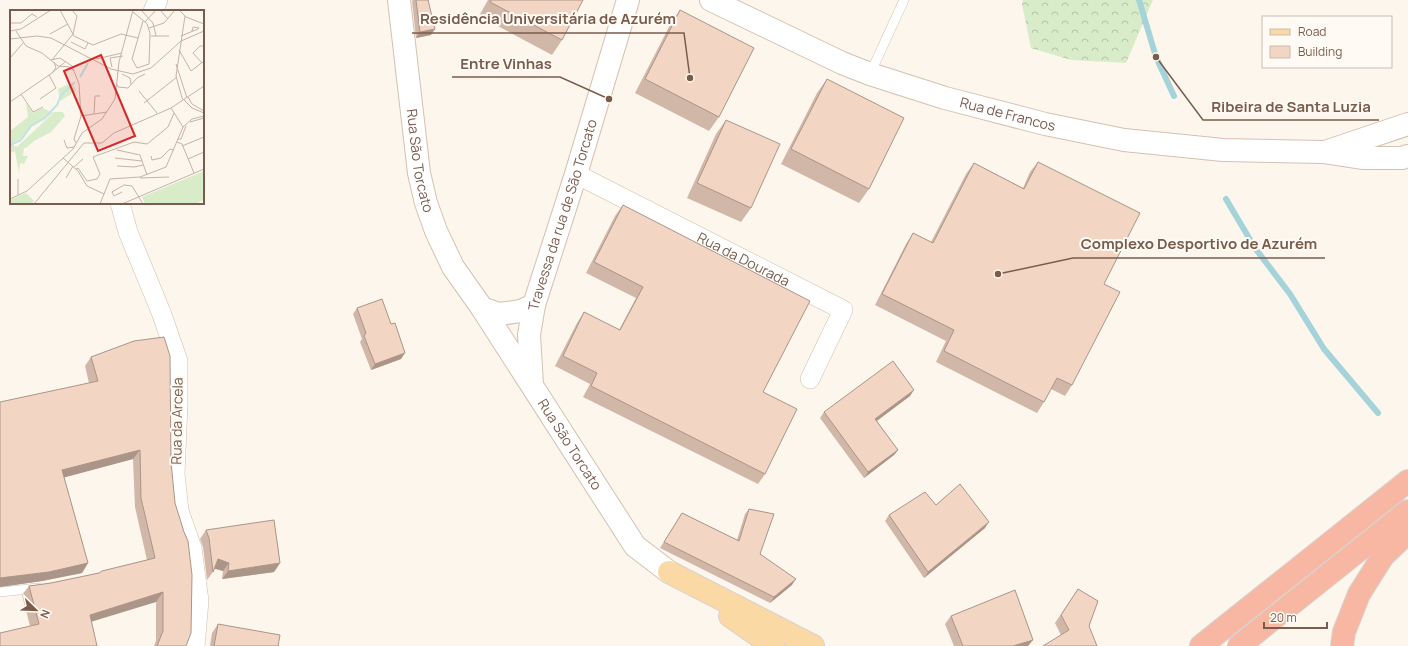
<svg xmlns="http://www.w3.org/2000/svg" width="1408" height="646" font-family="Manrope,sans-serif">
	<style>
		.forest { fill: url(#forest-crowns) }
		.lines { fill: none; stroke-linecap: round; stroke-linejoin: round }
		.stream { stroke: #a5d3da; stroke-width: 6 }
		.lane-casing { stroke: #d1beb0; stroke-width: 10 }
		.street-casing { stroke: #d1beb0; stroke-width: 20 }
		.secondary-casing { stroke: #d6c0b0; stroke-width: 24 }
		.primary-casing { stroke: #dad1cd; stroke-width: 24 }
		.highway-casing { stroke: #dad1cd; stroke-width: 24 }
		.lane { stroke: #fff; stroke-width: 9 }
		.street { stroke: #fff; stroke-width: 19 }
		.secondary { stroke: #fff; stroke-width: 22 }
		.primary { stroke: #fbd9a5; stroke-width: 22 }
		.highway { stroke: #f7b7a3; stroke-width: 22 }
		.wall { fill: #d1b7a8 }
		.shaded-wall { fill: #aa9588 }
		.building { fill: #f3d5c3; stroke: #aa9588 }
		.labels { text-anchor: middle; stroke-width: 4; stroke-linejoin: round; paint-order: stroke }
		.street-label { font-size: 14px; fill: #7a5c4d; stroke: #fffaf3 }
		.inset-river { fill: none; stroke: #bfe3e8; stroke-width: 2 }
		.inset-road { fill: none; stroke: #c5b3a7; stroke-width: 1 }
		.view { fill: #d62828; fill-opacity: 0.15; stroke: #d62828; stroke-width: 2 }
		.inset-edge { fill: none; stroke: #7a5c4d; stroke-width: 2 }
		.leader { fill: none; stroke: #7a5c4d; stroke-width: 1.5 }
		.callout-dot { fill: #7a5c4d; stroke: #fffaf3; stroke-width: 1.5 }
		.callout-label { font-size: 15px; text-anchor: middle; font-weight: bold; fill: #7a5c4d; stroke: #fffaf3; stroke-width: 4; stroke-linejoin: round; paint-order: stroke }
	</style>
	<defs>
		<pattern id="forest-crowns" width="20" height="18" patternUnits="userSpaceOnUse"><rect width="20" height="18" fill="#d8ecc9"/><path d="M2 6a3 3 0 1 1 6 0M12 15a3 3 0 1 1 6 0" fill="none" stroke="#b4c2a5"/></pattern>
	</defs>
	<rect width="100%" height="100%" fill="#fdf6ec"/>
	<path class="forest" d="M1023,0h130l-27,63 -55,-3 -40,-12 -9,-44z"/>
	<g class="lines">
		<path class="stream" d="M1139,0l17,57 18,39
			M1226,199l29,49 35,46 34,55 54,64"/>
		<defs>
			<path id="lane" d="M870,74l34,-74
				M0,592l38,-4"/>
			<g id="street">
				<path d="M153,11l5,-11"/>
				<path id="s1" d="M576,174l267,136 -33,69"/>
				<path d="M120,203l8,29 33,80 17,49v43l-3,70 4,37 13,37 7,53 -4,45"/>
			</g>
			<g id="secondary">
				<path id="s2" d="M399,0l20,173 7,30 10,28 17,36 29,41 153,238 34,26"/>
				<path id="s3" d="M711,0l131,63 28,11 75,24 100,26 79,16 99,10 100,2 39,6h40l6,-2"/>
				<path d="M1328,151l80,-27"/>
				<path d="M482,308l17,6 22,-3 13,-6"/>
				<path id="s4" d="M532,385l-3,-50 5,-30 42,-131 52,-174"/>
			</g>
			<path id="primary" d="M669,572l144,74
				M730,616l43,30"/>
			<path id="highway" d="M1201,646l207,-165
				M1239,646l169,-135
				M1342,646l2,-14 15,-38 24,-38 25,-24"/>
		</defs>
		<use href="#lane" class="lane-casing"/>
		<use href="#street" class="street-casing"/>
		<use href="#secondary" class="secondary-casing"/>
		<use href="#primary" class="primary-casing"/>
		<use href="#highway" class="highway-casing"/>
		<use href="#lane" class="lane"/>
		<use href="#street" class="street"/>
		<use href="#secondary" class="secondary"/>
		<use href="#primary" class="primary"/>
		<use href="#highway" class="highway"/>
	</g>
	<path class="wall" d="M413,0h15l3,35 -15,3 -4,-37z
		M488,0h95l-21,40 -10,15 -73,-39z
		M680,10l39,107 -10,14 -74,-38 35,-68z
		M827,79l42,110 -10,14 -78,-39 36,-71z
		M726,120l25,88 -10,14 -54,-24 29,-64z
		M1038,162l66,122 -32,101 -7,11 -14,-7 -7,13 -7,11 -101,-51 10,-21 -71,-36 31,-61 7,-11 18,9 35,-68 8,-11 49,25 7,-16z
		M623,205l140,187 2,82 -7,10 -175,-87 7,-13 -35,-18 22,-43 7,-11 35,18 17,-32 -50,-25 29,-57z
		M357,308l44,51 -30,11 -11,-28 2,-3 -9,-25z
		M91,357l80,105 15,184h-32l2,-5v-39l-126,24 -8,-31 7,-9 22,-3 48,-10 48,-13 -12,-53 -2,-48 -69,18 24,86 -6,10 -40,8 -42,6 89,-204 -4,-17z
		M910,396l-33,25 21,29 -4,5 -30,23 -44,-60 4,-6z
		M936,505l49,23 -61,50 -39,-57 4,-6z
		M749,509l11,45 32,31 -22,18 -110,-55 22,-35 55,27 8,-26z
		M206,530l74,33 -6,9 -52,7 1,-8 -8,-2 -2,3 -6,8 -4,-33 -3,-8z
		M1072,598l17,28 -28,9 -6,-12z
		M951,616l77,30h-74l-9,-22z
		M218,624l60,22h-68l2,-13z"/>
	<path class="shaded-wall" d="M435,29l-4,6 -15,3 4,-6z
		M405,353l-4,6 -30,11 4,-6z
		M914,390l-4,6 -39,29 4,-6z
		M140,450l-7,9 -78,21 7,-10z
		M898,450l-4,5 -30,23 4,-6z
		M989,522l-4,6 -61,50 4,-6z
		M218,559l11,4 -6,8 -10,-3z
		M88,563l-6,10 -40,8 -42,6v-9z
		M280,563l-6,9 -52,7 6,-8z
		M796,579l-4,6 -22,18 4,-6z
		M163,592l-7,10 -72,22 6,-9z
		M1033,640l-5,6h-15z"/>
	<path class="building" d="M416,0h12l7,29 -15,3z
		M491,0h92l-21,40 -72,-38z
		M680,10l74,38 -35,69 -74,-38z
		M827,79l77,39 -35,71 -78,-40z
		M726,120l54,24 -29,64 -54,-25z
		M1038,162l102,51 -36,71 16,8 -48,93 -15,-7 -13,24 -100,-51 10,-21 -72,-36 31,-61 20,10 41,-80 50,26z
		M623,205l187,96 -47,91 34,17 -32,65 -174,-88 6,-13 -34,-17 21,-44 36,18 23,-43 -49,-25z
		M382,299l9,25 4,-1 10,30 -30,11 -11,-28 2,-3 -9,-25z
		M164,337l6,19 1,106 4,41 9,29 4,9 4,34 -1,58 -5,13h-29l6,-15v-39l-73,23 7,31h-97v-13l39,-9 -10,-38 22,-3 48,-10 3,-2 53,-13 -14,-60 -1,-48 -78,20 26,93 -39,9 -49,6v-176l98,-21 -7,-24 43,-16z
		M893,361l21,29 -39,29 23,31 -30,22 -44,-60z
		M960,484l29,38 -61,50 -39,-57 36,-23 11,13z
		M749,509l25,5 -14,40 36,25 -22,18 -110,-55 18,-29 57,28z
		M274,520l6,43 -52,8 1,-8 -11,-4 -5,13 -4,-34 -3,-8z
		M1078,589l20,12 -9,25 8,20h-54l26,-16 -8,-15z
		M1015,590l18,50 -20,6h-50l-12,-30z
		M218,624l62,11 -2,11h-64z"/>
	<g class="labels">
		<g class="street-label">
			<text dy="5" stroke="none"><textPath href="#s3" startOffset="319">Rua de Francos</textPath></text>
			<text dy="5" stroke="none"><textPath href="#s2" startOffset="162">Rua São Torcato</textPath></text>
			<text dy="5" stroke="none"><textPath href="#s4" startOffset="175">Travessa da rua de São Torcato</textPath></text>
			<text dy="5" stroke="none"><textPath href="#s1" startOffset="188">Rua da Dourada</textPath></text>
			<text transform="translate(177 421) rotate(-89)" y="5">Rua da Arcela</text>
			<text dy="5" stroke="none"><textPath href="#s2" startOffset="487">Rua São Torcato</textPath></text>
		</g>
	</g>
	<g transform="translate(10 10)">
		<rect width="194" height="194" fill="#fdf6ec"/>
		<path d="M44,102h9l2,4 -14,16 -17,9 -8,7 -9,-1z" fill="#d8ecc9"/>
		<path d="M57,75l7,1 2,5 -16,10 -2,-12zM16,93l7,10 10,-5 10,5 -21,13 -12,13 -7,3 2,9 -5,2v-22l18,-14zM16,183l8,8 -2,3h-22v-4z" fill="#d8ecc9"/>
		<path d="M4,136l10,2 -1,8h5l-4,8 -4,-1 -1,10zM194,161v29l-9,4h-50l-3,-7z" fill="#d8ecc9"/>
		<path class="inset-river" d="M70,67l8,-14M0,135l11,-5 10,-14 14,-8 12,-13 4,-10 14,-13"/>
		<path class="inset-road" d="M50,0l14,26 19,9 28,-11 17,4M131,0l12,13 3,13M150,0l8,9M169,0l7,7 18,7M123,2l12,10 2,2 3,9 -1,31 -12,4 -5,-9 11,-38M175,6l-9,60 6,22 10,10 12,5M135,12l11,-12M0,13h11l11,-9 5,3M139,18l15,-5 11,-13M0,21l11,-2 30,-19M6,21l10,15 16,7 16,13 12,1 4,4M40,24l18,-10M141,26h18M171,26l17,-7 1,-1 -6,-1 -1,4M0,29l27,-3 14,2 60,31 22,5 18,-6 30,-27 23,-10M61,32l14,7 3,-6M169,40l12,21 13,-10M0,48l13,-15M86,49l26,-6M41,50l9,-2 12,8 7,18 2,32 -7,23 2,4M42,50l21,-26 4,-18 -5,-6M44,52l2,6 -4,5 13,-11M192,53l-9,-10 7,-7h4M166,54l11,34M102,57l-2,-9 13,-2M112,64l8,4 1,6M106,73l2,4 10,1 9,-10 8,-4M129,81l18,22M11,84l12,18 10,-5M178,87l4,7 12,7M30,89l16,-11 -7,-13M105,89l4,-37 14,-52M0,92l42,-29M134,93l33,-26M161,98l12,19M84,104l1,-18h5M71,106l26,-4M180,112l14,-4M168,129h3l5,-13M54,130l3,8 7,-1M167,132l5,2 12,29M172,136l22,-9M107,140l23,5 7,20M141,146l1,4 9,-2 9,-9 4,1M53,148l15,13 9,15 17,8M105,148l27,3M178,149l16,-7M107,156l17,1 9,-2M64,157l9,-8M66,159l2,-1 9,13 10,-2 3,-5 -7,-17 41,-15 13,2 21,-17 6,-14M56,168l7,-12M130,168l29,-1M8,169v16M112,182l-8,4 -2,-4 12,-7 8,1 11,18M0,189l17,-8 46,-42 9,-16 20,-14 13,-20M24,194l50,-61h18l12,-10 57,-25 33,-22M90,194l10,-25 30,-2 26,-10 17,-40 9,-8 12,-3M112,194l82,-35"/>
		<path class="view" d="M91,45l34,81 -37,15 -34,-80z"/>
		<rect width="194" height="194" class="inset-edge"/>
	</g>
	<path class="leader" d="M690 78L684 33H412M609 99L560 77H452M1156 57L1203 120H1379M998 274L1073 258H1325"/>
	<g class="callout-dot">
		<circle cx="690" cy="78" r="4"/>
		<circle cx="609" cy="99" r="4"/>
		<circle cx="1156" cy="57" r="4"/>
		<circle cx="998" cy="274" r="4"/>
	</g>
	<g class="callout-label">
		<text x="548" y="24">Residência Universitária de Azurém</text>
		<text x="506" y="69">Entre Vinhas</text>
		<text x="1291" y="112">Ribeira de Santa Luzia</text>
		<text x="1199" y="249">Complexo Desportivo de Azurém</text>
	</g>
	<rect x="1262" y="16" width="130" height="52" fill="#fffaf3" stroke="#cabbb1"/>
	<rect x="1270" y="29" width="20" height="6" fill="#fbd9a5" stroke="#cabbb1"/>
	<text x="1298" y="36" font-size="12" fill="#7a5c4d">Road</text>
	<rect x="1270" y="46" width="20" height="12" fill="#f3d5c3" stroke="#cabbb1"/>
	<text x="1298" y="56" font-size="12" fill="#7a5c4d">Building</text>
	<g transform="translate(36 610) rotate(113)" stroke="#fffaf3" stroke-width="3" paint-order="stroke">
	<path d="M0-3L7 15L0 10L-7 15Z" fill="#7a5c4d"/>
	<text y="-6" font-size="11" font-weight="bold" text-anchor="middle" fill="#7a5c4d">N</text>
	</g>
	<path d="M1264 622v6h63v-6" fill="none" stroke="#7a5c4d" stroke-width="2"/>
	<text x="1270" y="622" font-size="12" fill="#7a5c4d" stroke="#fffaf3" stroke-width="3" paint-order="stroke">20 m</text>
</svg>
